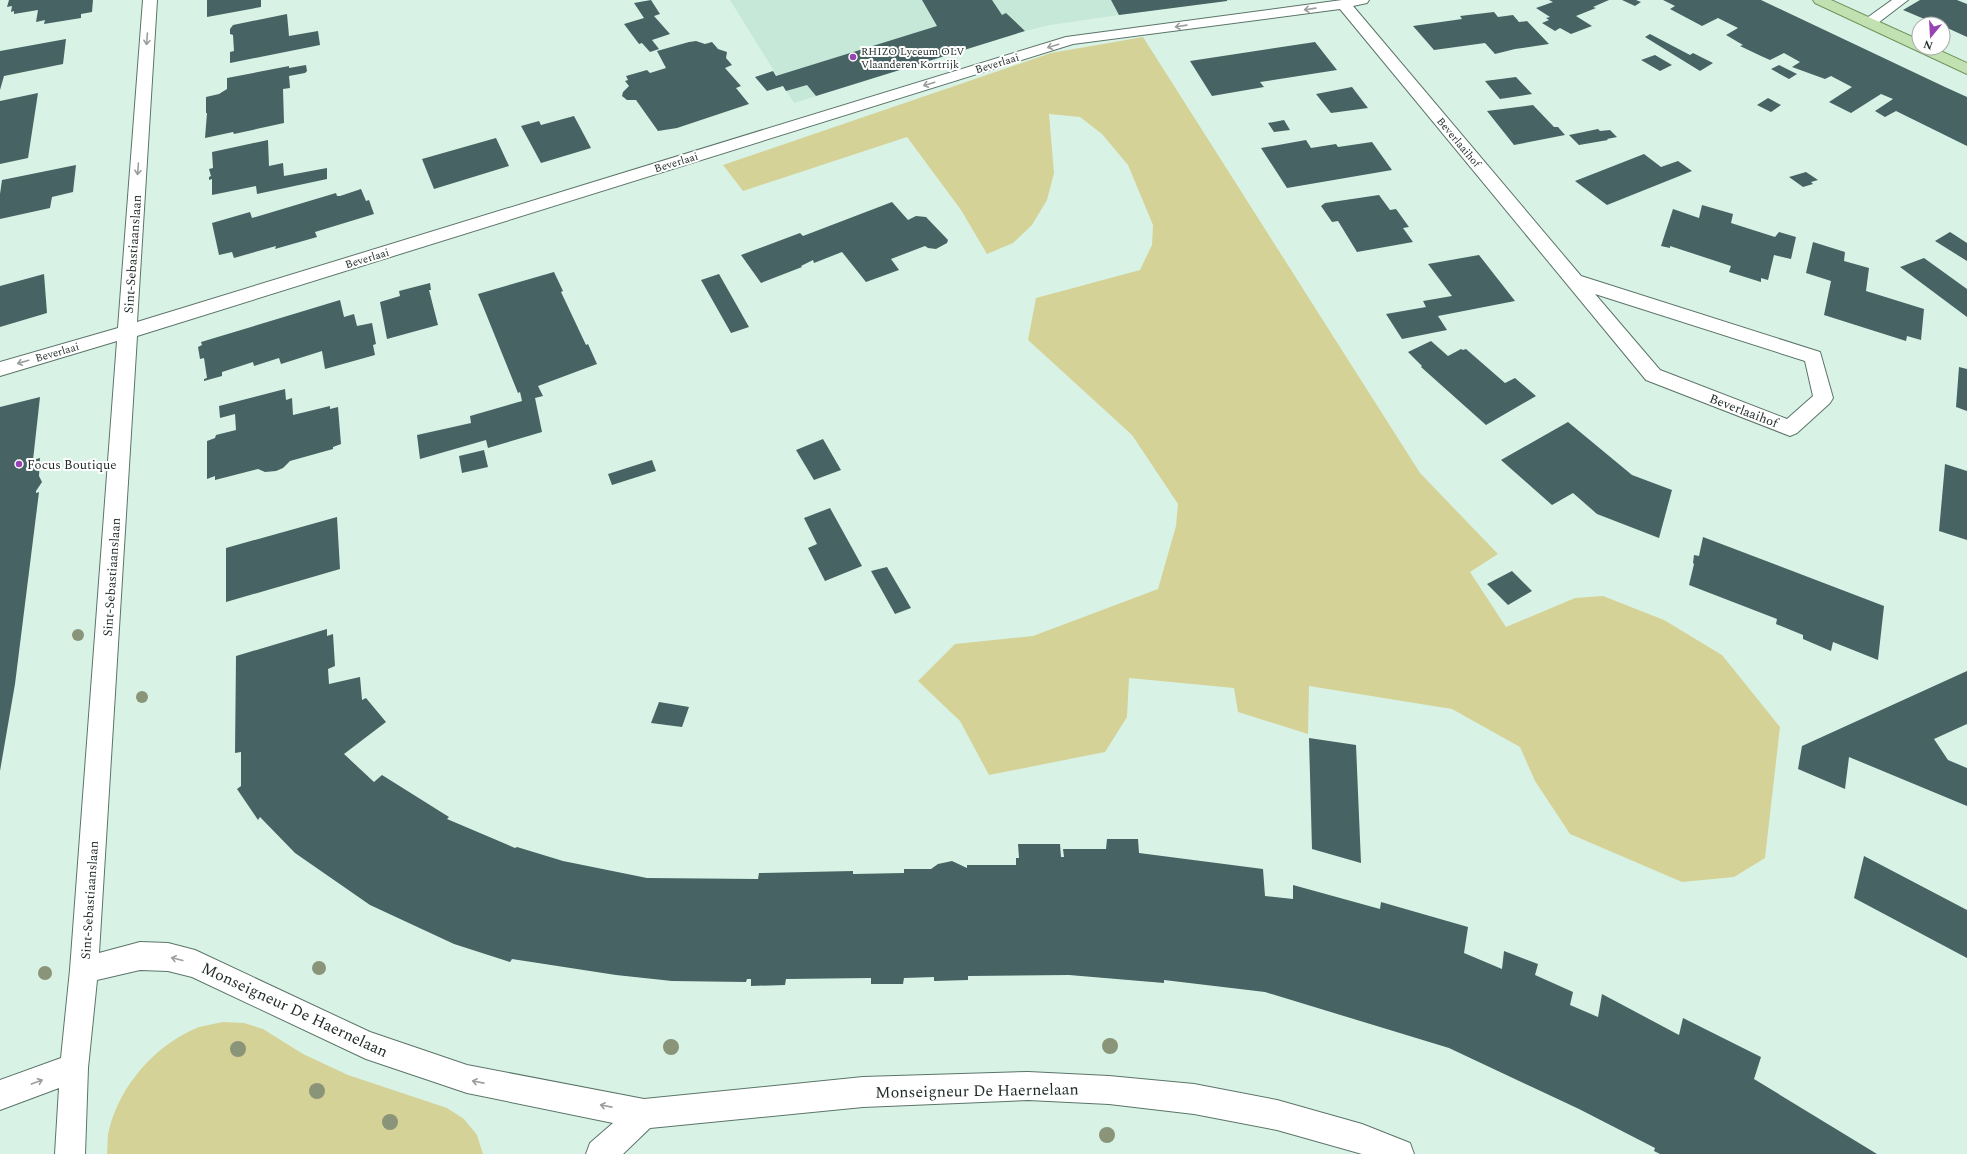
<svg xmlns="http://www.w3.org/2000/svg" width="1967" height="1154" font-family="Spectral,serif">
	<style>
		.built { fill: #c5e8d8 }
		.green { fill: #d5d297 }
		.building { fill: #476363 }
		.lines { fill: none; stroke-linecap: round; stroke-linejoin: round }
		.minor-casing { stroke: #5b7469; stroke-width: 2 }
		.major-casing { stroke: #6e955e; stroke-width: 2 }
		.minor { fill: #fff; fill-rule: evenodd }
		.major { fill: #c1e2b0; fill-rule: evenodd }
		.tree { fill: #8a9478 }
		.oneway { stroke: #9a9f9d }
		.poi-dot { fill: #9744b3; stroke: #fff; stroke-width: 1.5 }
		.labels { text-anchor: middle; stroke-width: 4; stroke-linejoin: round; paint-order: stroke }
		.far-poi-label { font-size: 11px; fill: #1f2a25; stroke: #fff; text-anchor: start }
		.far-street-label { font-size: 11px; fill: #1f2a25; stroke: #fff }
		.street-label { font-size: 13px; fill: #1f2a25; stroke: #fff }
		.poi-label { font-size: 13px; fill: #1f2a25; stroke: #fff; text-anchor: start }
		.near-street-label { font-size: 16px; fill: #1f2a25; stroke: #fff }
	</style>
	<rect width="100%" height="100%" fill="#d8f3e6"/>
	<path class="built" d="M730,0h504l-115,15 -69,10 -25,6 -231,72z"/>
	<path class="green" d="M1143,37l277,436 78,81 -28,18 36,55 69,-29 28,-2 61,24 58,35 58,72 -15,131 -31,19 -52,5 -112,-48 -35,-53 -15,-34 -68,-38 -143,-23 -1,48 -70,-22 -4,-24 -105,-10 -2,39 -22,35 -116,23 -29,-54 -42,-40 37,-37 78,-8 125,-47 18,-63 2,-22 -46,-69 -104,-95 8,-42 104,-28 12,-25 1,-20 -25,-60 -26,-31 -22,-17 -31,-3 5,59 -7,27 -15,25 -19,18 -26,11 -26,-44 -54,-73 -164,54 -20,-26 328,-112z
		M223,1022l21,1 19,6 40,25 45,21 99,33 17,11 13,16 6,19h-376c1,-8 0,-17 2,-24 11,-45 47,-86 90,-103 8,-2 16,-3 24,-5z"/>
	<path class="building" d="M9,0h84l-1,12 -11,2v4l-37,6 1,-4 -9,2 2,-12 -24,4v-3l-3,1 1,-6 -5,1z
		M207,0h54v7l-54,10z
		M651,0l9,14 -6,2 16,18 -18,6 7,9 -9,3 -8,-9 -3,1 -15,-20 20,-6 -10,-15z
		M922,0h70l10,15 4,-2 19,18 -209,65 -9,-11 -21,6 -3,-5 -16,5 -12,-14 18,-6 3,5 161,-50z
		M1111,0h116v1l-108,14z
		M1549,0h60l-16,7 3,1 -20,8 16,10 -21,8 -11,-6 -5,3 -13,-8 7,-3 -3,-2 4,-1 -14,-9 17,-6z
		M1622,0h14l5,2 -6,4z
		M1663,0h98l184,87 22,10v49l-71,-35 -11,6 -10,-6 18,-12 -12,-5 -30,19 -22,-11 23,-15 -21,-11 -6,3 -33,-12 8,-5 -16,-9 -14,7 -9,-4 -21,-10 3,-1 -17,-10 12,-7 -20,-10 -16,8 -32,-17 5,-3z
		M1920,0h37l10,4v33l-24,-11v-2l-14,-3 -26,-11z
		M1494,12l4,5 15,-2 6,7 8,-1 22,23 -34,5 -20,5 -10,-11 -51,7 -21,-24 49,-7 -2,-3z
		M287,14l2,22 29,-5 2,14 -90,18v-11l4,-1 -1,-16 -3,-1v-5l3,-4z
		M1650,34l40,21 3,-2 20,10 -13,8 -55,-34z
		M66,39l-3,25 -59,12 -4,14v-39z
		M696,41l9,3 7,-2 6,7 9,3 -1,6 6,7 -7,3 16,18 -5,2 13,16 -72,24 -19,3 -22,-31h-9l-5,-4 1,-4 6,-6 -4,-5 3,-1 -2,-4 21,-6 3,3 16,-5 -9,-17 32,-9z
		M1315,42l22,28 -77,12 4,5 -52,9 -22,-35z
		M1655,55l17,10 -12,6 -19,-11z
		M306,65l1,6 -2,2 -16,3 1,12 -7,1 1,34 -50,11 -1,-2 -28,6 2,-25h-1v-16l13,-3 8,-5v-11l62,-12v2z
		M1779,65l18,9 -8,5 -18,-10z
		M1516,77l16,17 -32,5 -15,-18z
		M1352,87l16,21 -37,5 -15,-19z
		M38,93l-10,65 -28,6v-63z
		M1768,98l13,7 -10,7 -14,-7z
		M1533,105l21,22h4l7,8 -51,10 -27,-34z
		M574,116l17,32 -50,15 -20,-37 18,-5 2,4z
		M1284,120l6,10 -16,2 -6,-9z
		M1598,129l2,2 10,-1 7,7 -10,2 1,1 -29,5 -10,-10z
		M496,138l13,28 -75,23 -12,-30z
		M268,140l1,26 14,-3 1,13 43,-8v11l-70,15 -1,-8 -44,9v-16l-3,1v-3l2,-1 -2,-7 4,-1 -1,-16z
		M1306,140l5,8 25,-4 2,3 34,-5 20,28 -105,18 -26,-40z
		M1644,154l17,13 17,-6 14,10 -85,34 -32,-24z
		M76,165l-3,27 -21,5 -2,11 -50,11v-25l2,-14z
		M1806,172l12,8 -7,2 2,2 -10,3 -14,-10z
		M361,189l5,12 3,-1 5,14 -59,18 2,5 -42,12 1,-3 -42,12 -2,-6 -13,3 -7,-32 38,-11 2,6 84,-25 1,3h3z
		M1379,195l11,15 6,-1 13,18 -6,1 10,14 -56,10 -19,-31 -6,1 -11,-16 4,-3z
		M892,202l16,18 8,-4 10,1 22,23 -1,3 -11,6 -8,-1 -3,-2 -34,13 8,11 -33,12 -24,-30 -28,11 -1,-3 -12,6 1,1 -41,16 -20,-28 59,-22 3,3z
		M1702,205l31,9 -2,9 44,14 4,-5 17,5 -5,22 -17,-4 -6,25 -7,-2v4l-32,-10 2,-6 -61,-20v2l-9,-2 12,-37 26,9z
		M1950,232l17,11v18l-32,-20z
		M1813,242l32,10 -1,9 25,7 -3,23 58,18 -3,31 -14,-4 -1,5 -82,-26 7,-34 -25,-8z
		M1479,255l36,46 -77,15 9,14 -45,9 -16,-25 40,-7 -3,-6 29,-5 -24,-32z
		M1924,258l43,31v28l-67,-50z
		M554,272l9,19 -2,1 25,53 2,-1 9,20 -59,22 5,10 -8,2 7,34 -54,16 -2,-8 -66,19 -3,-24 54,-12 -1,-7 52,-15 -2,-9 -2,1 -40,-99z
		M44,274l3,39 -47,14v-41z
		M719,274l30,53 -18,6 -30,-53z
		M430,283l1,7h-2l9,35 -51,14 -7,-37 20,-6 -1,-5z
		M340,300l4,17 10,-3 3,12 15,-3 4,21 -3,1 2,10 -50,14 -3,-18 -41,13 -2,-6 -25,8 -1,-4 -31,10v4l-18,5v-2l3,-1 -3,-20 -4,1 -2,-12 4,-2 -1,-3z
		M1431,341l17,15 13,-7 2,1 3,-1 39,34 10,-5 21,18 -50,29 -65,-58 1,-1 -14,-14z
		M1959,367l8,2v42l-11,-4z
		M285,389l1,11 6,-2 1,17 37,-9v3l8,-2 3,37 -8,3v2l-43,12 -7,7 -7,3 -11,1 -7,-3 -43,11v-4l-8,3v-38l8,-3 1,-3 20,-5 -1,-16 -15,4 -1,-12z
		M40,397l-7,63 7,-2 -1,18 3,6 -6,9v2l3,-1 -24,192 -15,87v-364z
		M1568,422l64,53 40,15 -13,48 -62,-24 -24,-21 -21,12 -51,-45z
		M823,439l18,31 -27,10 -18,-30z
		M484,450l4,17 -26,6 -3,-17z
		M652,460l4,11 -44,14 -4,-11z
		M1945,464l22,7v69l-28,-9z
		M830,508l32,58 -37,15 -17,-33 9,-4 -13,-26z
		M337,517l3,52 -114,33v-54z
		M1703,537l181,69 -6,54 -45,-18 -2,9 -28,-12v-4l-27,-11 1,-5 -88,-34 5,-21 -1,-1 1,-8 5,1z
		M887,567l24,41 -16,6 -24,-43z
		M1512,571l20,20 -24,14 -21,-21z
		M327,629v7l6,-2 2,32 -7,3 1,15 31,-7 2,23 4,-2 20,24 -42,32 30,28 8,-7 67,42 -2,2 68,29 2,-1 46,14 84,17 111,1 1,-6 94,-2v3l51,-1v-4h27l7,-5 14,-3 15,7v-3h49v-7h3l-1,-14h42l1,13h3l-1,-8h43l1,-10h31l1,14 124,16 2,27 28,3v-14l87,24 1,-7 87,25 -4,26 38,16 2,-18 34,13 -3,11 38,17 -3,13 28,12 4,-23 77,41 4,-17 78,39 -7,22 123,75h-217l-6,-3 1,-3 -76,-39 -130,-61 -184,-56 -101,-12v3l-95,-8 -101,1v4l-34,1v-4l-30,1 -1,6h-32v-6l-85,1 -1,6 -34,1v-7h-4l-1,3 -74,-1 -56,-6 -104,-16 -2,3 -56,-18 -84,-39 -75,-52 -35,-36 -2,3 -21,-31 4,-3v-34l-6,1 1,-97z
		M1967,671v53l-33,15 14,21 19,8v38l-118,-49 -4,32 -47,-20 4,-23z
		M659,702l30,5 -7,20 -31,-4z
		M1309,738l47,7 5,118 -49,-14z
		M1864,856l103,54v48l-113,-60z"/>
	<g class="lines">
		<defs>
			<path id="minor" d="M143,0h14l-20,322 929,-285 276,-37h27l-2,3 -14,3 228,270 239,76 13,46 -3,5 -33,30 -7,3 -144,-56 -306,-371 -267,35 -936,292 -38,617 41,-11 28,1 27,7 175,82 97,33 177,34 219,-22 165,-5 81,4 85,8 83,16 85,24 48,19 4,11h-52l-85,-24 -83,-16 -85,-10 -81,-4 -165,7 -213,21 -27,26h-37l4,-11 23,-20 -146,-30 -101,-34 -174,-82 -24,-6 -28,-1 -43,10 -9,88 -3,86h-30l4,-66 -59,22v-30l61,-22 9,-88 47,-629 -117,35v-14l118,-34zM1595,294l210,67 8,35 -26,23 -127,-49z
				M1892,0h16l-34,26h-10l-2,-3 2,-3z"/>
			<path id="major" d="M1813,0h18l88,40v8h15l33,15v11l-152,-71z"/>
		</defs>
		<use href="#minor" class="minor-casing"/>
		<use href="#major" class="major-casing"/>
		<use href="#minor" class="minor"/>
		<use href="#major" class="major"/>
	</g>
	<g class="tree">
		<circle cx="78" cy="635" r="6"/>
		<circle cx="142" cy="697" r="6"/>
		<circle cx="319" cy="968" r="7"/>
		<circle cx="45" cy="973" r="7"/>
		<circle cx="1110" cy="1046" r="8"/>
		<circle cx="671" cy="1047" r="8"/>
		<circle cx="238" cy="1049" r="8"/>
		<circle cx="317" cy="1091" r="8"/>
		<circle cx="390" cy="1122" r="8"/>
		<circle cx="1107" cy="1135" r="8"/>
	</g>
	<defs><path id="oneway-shaft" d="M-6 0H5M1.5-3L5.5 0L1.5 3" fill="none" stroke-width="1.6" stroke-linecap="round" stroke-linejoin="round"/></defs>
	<g class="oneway">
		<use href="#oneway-shaft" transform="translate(1310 9) rotate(172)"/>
		<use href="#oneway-shaft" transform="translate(1181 26) rotate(172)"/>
		<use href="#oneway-shaft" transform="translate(147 39) rotate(94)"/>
		<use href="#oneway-shaft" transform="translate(1053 46) rotate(163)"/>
		<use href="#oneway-shaft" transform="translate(929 84) rotate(163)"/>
		<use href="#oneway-shaft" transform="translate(138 169) rotate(94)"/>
		<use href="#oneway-shaft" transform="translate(23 362) rotate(164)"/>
		<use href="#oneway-shaft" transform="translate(177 959) rotate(-166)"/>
		<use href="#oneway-shaft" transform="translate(37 1082) rotate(-20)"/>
		<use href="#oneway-shaft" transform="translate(478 1082) rotate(-169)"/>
		<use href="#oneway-shaft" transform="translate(606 1106) rotate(-169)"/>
	</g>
	<g class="poi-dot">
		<circle cx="853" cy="57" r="4"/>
		<circle cx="19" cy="464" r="4"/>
	</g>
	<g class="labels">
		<g class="far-poi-label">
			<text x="861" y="55">RHIZO Lyceum OLV<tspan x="861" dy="13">Vlaanderen Kortrijk</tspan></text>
		</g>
		<g class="far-street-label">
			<text transform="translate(997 63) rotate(-17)" y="4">Beverlaai</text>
			<text transform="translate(1459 142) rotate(50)" y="4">Beverlaaihof</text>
			<text transform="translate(676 162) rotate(-17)" y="4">Beverlaai</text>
			<text transform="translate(367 258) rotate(-17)" y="4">Beverlaai</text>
			<text transform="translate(57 352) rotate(-16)" y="4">Beverlaai</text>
		</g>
		<g class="street-label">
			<text transform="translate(132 254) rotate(-86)" y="5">Sint-Sebastiaanslaan</text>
			<text transform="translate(1744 410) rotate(21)" y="5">Beverlaaihof</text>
			<text transform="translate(111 577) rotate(-86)" y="5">Sint-Sebastiaanslaan</text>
			<text transform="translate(89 900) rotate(-86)" y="5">Sint-Sebastiaanslaan</text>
		</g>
		<g class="poi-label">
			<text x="27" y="469">Focus Boutique</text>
		</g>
		<g class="near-street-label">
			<text transform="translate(295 1009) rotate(25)" y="6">Monseigneur De Haernelaan</text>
			<text transform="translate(977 1090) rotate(-1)" y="6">Monseigneur De Haernelaan</text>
		</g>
	</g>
	<g transform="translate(1931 36) rotate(198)"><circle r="19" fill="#ffffff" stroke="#a5aaa8"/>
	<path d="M0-3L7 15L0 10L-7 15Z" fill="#9744b3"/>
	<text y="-6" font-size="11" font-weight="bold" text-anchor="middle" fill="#1f2a25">N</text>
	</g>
</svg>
